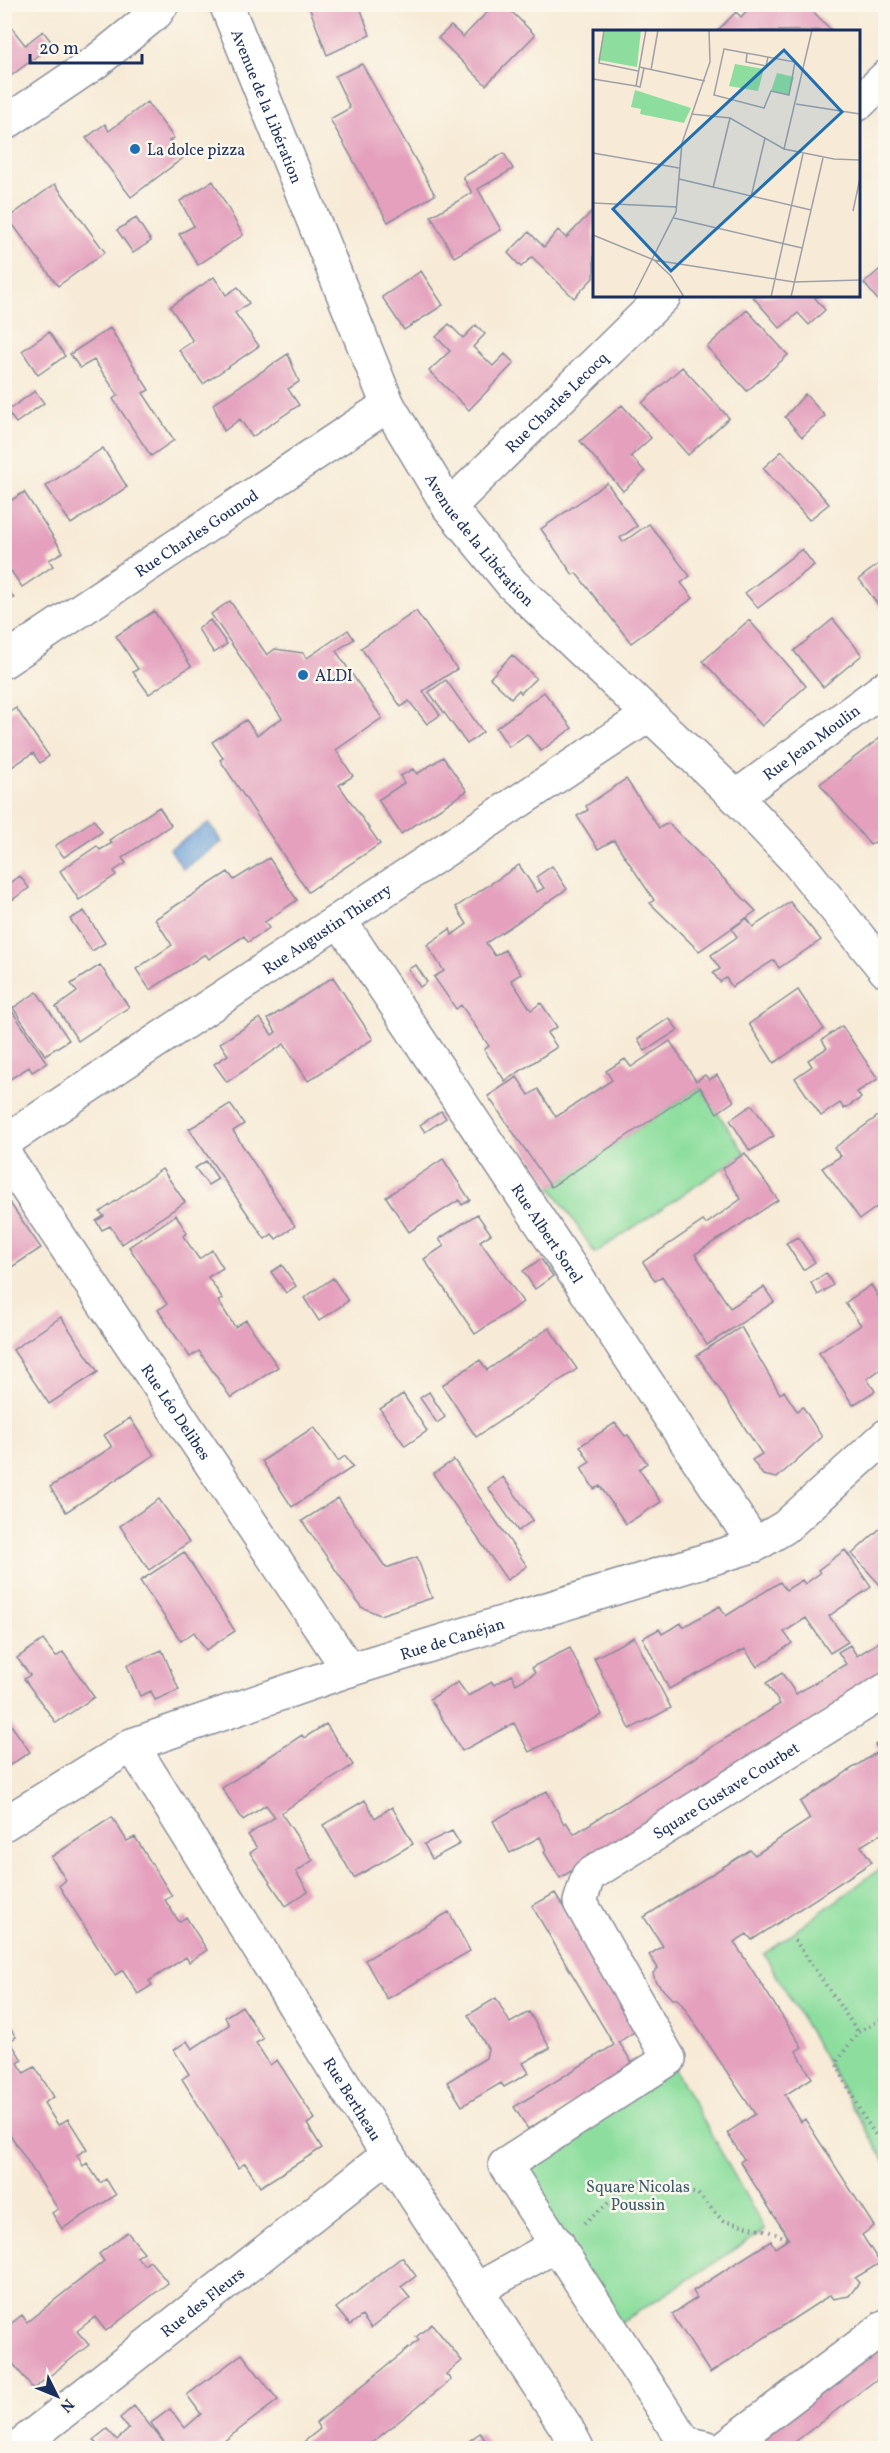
<svg xmlns="http://www.w3.org/2000/svg" width="890" height="2453" font-family="Vollkorn,serif">
	<style>
		.green { fill: #8dde9e; stroke: #54867e; stroke-width: 1.5 }
		.water { fill: #6a9fd6; stroke: #42679a; stroke-width: 1.5 }
		.building { fill: #e4a0bd }
		.lines { fill: none; stroke-linecap: round; stroke-linejoin: round }
		.minor-casing { stroke: #898d9a; stroke-width: 36 }
		.major-casing { stroke: #898d9a; stroke-width: 36 }
		.path { stroke: #898d9a; stroke-width: 4; stroke-dasharray: 1.5 4.5; stroke-linecap: butt }
		.minor { stroke: #fff; stroke-width: 33 }
		.major { stroke: #fff; stroke-width: 33 }
		.poi-dot { fill: #1f6fb2; stroke: #fbf7ec; stroke-width: 2 }
		.labels { text-anchor: middle; stroke-width: 5; stroke-linejoin: round; paint-order: stroke }
		.street-label { font-size: 16px; fill: #1b2f5e; stroke: #fbf7ec }
		.poi-label { font-size: 16px; fill: #1b2f5e; stroke: #fbf7ec; text-anchor: start }
		.park-label { font-size: 16px; fill: #385b6e; stroke: #fbf7ec }
		.inset-road { fill: none; stroke: #9fa0a7; stroke-width: 1.5 }
		.view { fill: #1f6fb2; fill-opacity: 0.15; stroke: #1f6fb2; stroke-width: 3 }
		.inset-edge { fill: none; stroke: #1b2f5e; stroke-width: 3 }
	</style>
	<rect width="100%" height="100%" fill="#fbf7ec"/>
	<filter id="ink" filterUnits="userSpaceOnUse"><feTurbulence type="fractalNoise" baseFrequency=".0167" numOctaves="2"/><feDisplacementMap in="SourceGraphic" scale="12" xChannelSelector="R" yChannelSelector="G"/><feConvolveMatrix kernelMatrix="1 2 1 2 8 2 1 2 1" color-interpolation-filters="sRGB"/></filter>
	<filter id="wash" filterUnits="userSpaceOnUse"><feTurbulence type="fractalNoise" baseFrequency=".008" numOctaves="4" result="noise"/><feDisplacementMap in="SourceGraphic" scale="24" xChannelSelector="R" yChannelSelector="G"/><feGaussianBlur stdDeviation="1.35" result="paint"/><feColorMatrix in="noise" values="0 0 0 0 0 0 0 0 0 0 0 0 0 0 0 0 0 1.4 0 .05"/><feComposite in="paint" operator="in"/></filter>
	<g filter="url(#wash)">
		<rect width="100%" height="100%" fill="#f7ebd7"/>
		<path class="green" d="M700,1087l45,66 -150,100 -44,-66z
			M885,1865v297l-121,-208z
			M669,2059l96,171 -152,98 -108,-163z"/>
		<path class="water" d="M209,823l13,19 -39,27 -13,-20z"/>
		<g id="blocks">
			<path class="building" d="M308,4h51l11,31 -43,20z
				M495,4h9l31,31 -49,50 -48,-47 13,-12 12,11z
				M753,4h53l25,26 -115,2 20,-20 5,5z
				M4,18l21,27 18,-14 10,13 -49,37z
				M362,64l73,131 -47,27 -58,-103 20,-11 -15,-32z
				M147,102l27,36 -5,3 14,17 -52,39 -45,-59 19,-14 4,7z
				M504,153l9,16 -35,20 23,41 -47,27 -23,-41 41,-23 -9,-16z
				M213,181l30,54 -45,30 -19,-31 15,-8 -14,-25z
				M55,184l50,68 -47,34 -50,-68z
				M594,209v68l-20,21 -42,-41 -11,10 -13,-14 21,-21 15,15 14,-17 8,8z
				M136,218l15,23 -18,12 -16,-23z
				M885,265v44l-21,-26z
				M421,271l22,34 -39,25 -22,-33z
				M214,277l12,18 12,-8 11,16 -14,10 24,33 -56,38 -24,-34 14,-9 -23,-34z
				M755,296h63l-3,2 10,12 -16,15 -11,-12 -18,15 -27,-31z
				M747,310l41,45 -41,36 -40,-44z
				M449,324l14,14 13,-13 9,9 -12,13 20,19 12,-12 9,9 -45,47 -40,-39 21,-20 -14,-14z
				M110,328l39,62 -6,3 31,47 -23,16 -38,-57 5,-4 -24,-35 -14,8 -10,-14z
				M49,332l16,24 -27,19 -16,-24z
				M288,354l11,28 -11,7 11,16 -47,32 -12,-18 -16,12 -11,-27z
				M682,367l47,51 -41,37 -46,-52z
				M35,391l9,12 -28,20 -9,-12z
				M805,394l20,22 -23,21 -17,-20z
				M622,405l29,33 -20,18 14,16 -22,19 -43,-50z
				M103,448l24,39 -56,37 -25,-38z
				M782,451l47,53 -20,16 -46,-52z
				M607,483l30,43 -17,12 3,4 26,-18 41,52 -9,7 12,15 -62,45 -55,-70 -3,2 -32,-46z
				M24,492l39,60 -14,8 4,6 -31,21 -18,-26v-56z
				M802,549l12,16 -56,43 -13,-15z
				M885,559v55l-26,-35z
				M4,584l10,14 -10,6z
				M230,601l37,54 8,-6 28,4 4,5 41,-28 6,9 -18,12 46,67 -46,32 17,26 -14,9 41,59 -72,48 -88,-132 3,-2 -11,-16 34,-22 11,15 25,-17 -71,-104z
				M154,611l37,55 -42,28 -16,-22 5,-3 -22,-33z
				M416,611l41,58 -34,22 17,24 -13,9 -18,-23 -8,6 -40,-59z
				M833,619l29,36 -39,32 -29,-36z
				M210,620l17,24 -13,9 -16,-24z
				M749,620l57,66 -44,40 -59,-65z
				M512,655l24,23 -15,15 -2,-3 -8,8 -21,-20z
				M446,680l37,52 -16,12 -38,-52z
				M544,692l28,36 -31,23 -14,-17 -18,13 -13,-19z
				M16,708l33,48 -9,7 -7,-10 -29,19v-56z
				M885,734v112l-5,-7 -10,6 -50,-61z
				M443,757l24,34 -66,43 -23,-34 26,-17 -4,-7 13,-7 4,5z
				M626,779l33,49 9,-5 88,88 -57,40 -49,-48 4,-3 -40,-60 -16,9 -21,-33 11,-6 -2,-4z
				M159,807l12,18 -49,33 4,5 -12,8 2,4 -37,25 -19,-29 37,-25 3,4 12,-7 -3,-3z
				M94,820l8,12 -38,25 -9,-11z
				M269,858l28,42 -32,22 4,6 -21,14 -4,-6 -35,23 -4,-5 -55,36 -14,-21 36,-24 -17,-26 73,-47 6,8z
				M519,865l18,27 7,-4 -8,-11 16,-11 15,23 -81,54 9,13 10,-6 16,24 -10,6 20,30 10,-7 16,24 -10,6 10,14 -52,34 -21,-31 5,-4 -28,-41 -5,4 -22,-32 10,-6 -17,-26 23,-16 2,6 15,-11 -11,-17z
				M20,876l9,12 -20,14 -5,-6v-10z
				M790,902l31,38 -42,28 -5,-8 -42,27 -6,-9 -6,4 -7,-9 7,-4 -9,-14 26,-18 -5,-8 15,-11 6,9z
				M84,911l21,32 -13,8 -22,-32z
				M100,965l29,42 -51,34 -22,-34 21,-15 -6,-8z
				M416,965l11,17 -7,5 -12,-18z
				M333,977l40,62 -65,42 -24,-37 -57,38 -13,-18 14,-9 -8,-12 40,-25 12,17 4,-3 -8,-13z
				M798,990l26,39 -50,34 -25,-39z
				M37,992l32,48 -24,15 -32,-47z
				M10,1008l37,55 -15,9 -3,-5 -25,16v-72z
				M669,1018l9,12 -33,21 -7,-12z
				M842,1026l36,53 -21,13 4,6 -17,11 -4,-6 -19,13 -26,-38 17,-12 -4,-6 19,-12 -5,-8z
				M670,1041l26,40 9,-6 4,5 8,-5 17,26 -17,12 -17,-26 -149,100 -63,-91 29,-19 12,18 9,-6 18,28 56,-37 -6,-9 19,-12 6,8z
				M230,1104l14,20 -11,7 62,95 -19,13 -4,-5 -7,5 -76,-110z
				M752,1105l22,31 -24,15 -20,-31z
				M441,1111l5,7 -21,14 -5,-7z
				M885,1111v90l-25,18 -38,-51 19,-12 -7,-8z
				M745,1153l33,47 -83,54 35,54 34,-21 10,15 -67,43 -45,-69 -7,5 -12,-19 60,-41 3,3 35,-25 -19,-30z
				M443,1159l27,41 -8,5 -3,-5 -50,32 -23,-35z
				M206,1161l12,18 -10,6 -13,-17z
				M162,1169l23,33 -63,42 -12,-18 -8,4 -6,-9 8,-5 -4,-4z
				M10,1203l31,45 -37,24v-65z
				M477,1214l14,20 -11,7 43,61 -48,32 -51,-75 20,-13 -5,-7z
				M176,1215l11,18 -4,3 16,23 13,-9 11,18 -15,9 15,22 -5,2 17,26 11,-7 32,47 -47,31 -32,-47 -9,6 -22,-32 -10,-15 9,-6 -38,-57z
				M798,1237l17,25 -12,8 -17,-27z
				M541,1259l12,17 -18,13 -12,-18z
				M282,1265l14,21 -10,7 -15,-21z
				M826,1273l7,12 -15,10 -7,-12z
				M333,1278l15,23 -29,20 -15,-23z
				M871,1285l9,14 5,-4v71l-18,13 8,12 -22,14 -34,-52 42,-28 -16,-22z
				M61,1317l37,55 -49,32 -36,-54z
				M741,1327l39,67 4,-3 13,20 6,-4 19,30 -45,41 -14,-3 -11,-15 10,-6 -65,-99z
				M549,1328l28,41 -101,68 -34,-52 38,-25 7,10z
				M429,1392l16,25 -8,6 -17,-25z
				M403,1394l24,37 -22,15 -25,-37z
				M130,1418l24,37 -88,57 -16,-25 62,-40 -8,-12z
				M615,1423l10,13 3,-1 19,28 -8,6 22,33 -35,22 -26,-38 -6,3 -13,-21 9,-6 -10,-16z
				M314,1427l24,34 7,-5 8,11 -61,40 -30,-46z
				M454,1460l73,106 -20,14 -74,-106z
				M503,1477l30,43 -15,11 -30,-43z
				M338,1498l48,70 31,-11 15,41 -52,17 -19,-8 -59,-86z
				M159,1499l30,43 -40,28 -29,-44z
				M885,1524v60l-3,3 -30,-33z
				M845,1550l26,37 -42,29 19,26 -18,11 -24,-35 -22,14 8,11 -35,24 -12,-18 -76,40 -26,-51 16,-9 3,5 19,-11 2,4 37,-21 6,10 54,-34 6,8 16,-10 3,4 15,-11 -2,-3z
				M184,1552l51,79 -29,19 -12,-18 -13,9 -41,-60z
				M634,1637l37,71 -41,21 -36,-71z
				M885,1638v37l-325,203 -16,-26 2,-2 -6,-13 -30,16 -17,-32 54,-30 17,33 2,-2 8,12 206,-130 -14,-21 16,-10 14,21 50,-30 -8,-12 12,-7 7,11z
				M43,1640l13,17 7,-5 31,45 -38,26 -32,-44 6,-4 -13,-17z
				M570,1648l32,67 -73,37 -15,-29 -52,28 -32,-52 28,-17 10,14 24,-14 2,3 18,-10 4,9 19,-11 -3,-6z
				M162,1650l17,40 -24,10 -4,-9 -11,5 -13,-31z
				M4,1715l26,37 -26,17z
				M326,1724l27,41 -72,48 32,47 -17,12 12,19 -22,15 -36,-53 7,-5 -9,-13 27,-18 -9,-12 -23,15 -21,-32 80,-53 2,3z
				M885,1738v93l-24,15 11,16 -120,78 -5,-6 -13,8 68,105 -6,4 16,27 -27,17 16,27 4,-3 69,107 -12,9 18,28 -25,15 4,5 -10,13 -16,3 -3,-4 -120,78 -38,-59 25,-16 -4,-7 37,-24 41,-26 4,7 14,-9 -49,-77 4,-3 -17,-26 28,-19 -74,-111 -4,-4h-5l-17,-18 -2,-8 5,-5 -9,-13 14,-9 -19,-29 106,-67 5,5 55,-36 -10,-17 79,-51 -4,-6z
				M365,1800l10,18 17,-11 21,37 -59,34 -31,-53z
				M112,1817l15,24 8,-4 37,59 -7,4 14,22 7,-5 21,33 -18,12 -3,-5 -37,24 3,4 -14,9 -15,-24 -8,5 -56,-89 7,-6 -15,-23z
				M452,1831l8,13 -28,15 -8,-15z
				M555,1893l82,137 -18,12 15,24 -106,63 -14,-22 100,-62 -82,-139z
				M449,1912l21,39 -83,48 -22,-39z
				M496,1998l14,25 19,-11 21,36 -27,15 6,10 -25,14 -3,-4 -39,23 -15,-24 39,-24 2,-9 -20,-34z
				M242,2006l21,33 -7,4 14,22 7,-5 38,59 -8,5 15,24 -62,39 -15,-24 -7,5 -56,-89 7,-5 -15,-24 13,-9 5,8 37,-24 -4,-8z
				M4,2019l12,18 -6,4 12,19 -4,3 6,10 11,-6 19,30 -10,6 14,22 10,-6 19,30 -10,6 6,11 4,-3 13,20 6,-4 10,16 -54,34 -10,-16 6,-4 -54,-84z
				M127,2232l17,20 -7,5 7,8 6,-4 18,22 -62,48 -11,-14 -18,14 12,14 -56,44 -29,-37v-23l18,-14 5,7 77,-61 -5,-7z
				M402,2257l14,19 -15,11 9,11 -39,30 -9,-12 -12,9 -14,-17z
				M432,2324l30,37 -16,13 5,6 -86,68h-69l24,-19 -4,-6 103,-83 -3,-3z
				M885,2340v33l-98,75h-44z
				M242,2354l36,46 -63,48h-115l-7,-8 14,-11 10,11 12,-11 -9,-11 14,-12 32,39 -15,-22 19,-14 15,19 16,-14 -14,-19z
				M480,2433l11,15h-32z"/>
		</g>
	</g>
	<g filter="url(#ink)">
		<use href="#blocks" fill-opacity="0" stroke="#898d9a" stroke-width="1.5"/>
		<g class="lines">
			<defs>
				<g id="minor">
					<path d="M858,104l28,-27"/>
					<path d="M4,124l93,-63 59,-48 6,-9"/>
					<path id="s1" d="M449,507l215,-211"/>
					<path id="s2" d="M4,661l384,-256"/>
					<path id="s3" d="M736,797l150,-110"/>
					<path id="s4" d="M340,921l415,624"/>
					<path id="s5" d="M4,1142l645,-427"/>
					<path id="s6" d="M4,1154l345,516"/>
					<path id="s7" d="M132,1745l256,410 178,272 11,21"/>
					<path id="s8" d="M4,1824l128,-79 217,-75 406,-125 30,-18 101,-91"/>
					<path d="M478,2289l80,-45"/>
					<path id="s9" d="M17,2448l371,-293"/>
					<path id="s10" d="M708,2448l-23,-5 -180,-278 164,-106 -89,-157 8,-26 298,-186"/>
					<path d="M724,2448l162,-122"/>
				</g>
				<g id="major">
					<path id="s11" d="M226,4l162,401 61,102 63,77 224,213 60,63 90,111"/>
				</g>
			</defs>
			<use href="#minor" class="minor-casing"/>
			<use href="#major" class="major-casing"/>
			<path class="path" d="M795,1940l63,92
				M886,2017l-28,15 -22,31 25,50 25,37
				M584,2223l53,-44 61,15 25,27 42,9 24,9"/>
			<use href="#minor" class="minor"/>
			<use href="#major" class="major"/>
		</g>
	</g>
	<g class="poi-dot">
		<circle cx="135" cy="149" r="6"/>
		<circle cx="303" cy="675" r="6"/>
	</g>
	<g class="labels">
		<g class="street-label">
			<text dy="6" stroke="none"><textPath href="#s11" startOffset="110">Avenue de la Libération</textPath></text>
			<text dy="6" stroke="none"><textPath href="#s1" startOffset="150">Rue Charles Lecocq</textPath></text>
			<text dy="6" stroke="none"><textPath href="#s2" startOffset="231">Rue Charles Gounod</textPath></text>
			<text dy="6" stroke="none"><textPath href="#s11" startOffset="596">Avenue de la Libération</textPath></text>
			<text dy="6" stroke="none"><textPath href="#s3" startOffset="93">Rue Jean Moulin</textPath></text>
			<text dy="6" stroke="none"><textPath href="#s5" startOffset="387">Rue Augustin Thierry</textPath></text>
			<text dy="6" stroke="none"><textPath href="#s4" startOffset="375">Rue Albert Sorel</textPath></text>
			<text dy="6" stroke="none"><textPath href="#s6" startOffset="310">Rue Léo Delibes</textPath></text>
			<text dy="6" stroke="none"><textPath href="#s8" startOffset="488">Rue de Canéjan</textPath></text>
			<text dy="6" stroke="none"><textPath href="#s10" startOffset="920">Square Gustave Courbet</textPath></text>
			<text dy="6" stroke="none"><textPath href="#s7" startOffset="417">Rue Bertheau</textPath></text>
			<text dy="6" stroke="none"><textPath href="#s9" startOffset="236">Rue des Fleurs</textPath></text>
		</g>
		<g class="poi-label">
			<text x="147" y="155">La dolce pizza</text>
			<text x="315" y="681">ALDI</text>
		</g>
		<g class="park-label">
			<text x="638" y="2192">Square Nicolas<tspan x="638" dy="18">Poussin</tspan></text>
		</g>
	</g>
	<g transform="translate(593 30)">
		<rect width="267" height="267" fill="#f7ebd7"/>
		<path d="M11,0h37l-4,37 -39,-7zM142,34l29,5 -6,22 -29,-5zM184,43l17,4 -5,18 -18,-4zM42,60l56,18 -7,15 -44,-9 1,-5 -10,-2z" fill="#8dde9e"/>
		<path class="inset-road" d="M11,0l-5,33 39,8M131,19l71,13 -6,33 -18,-4 -7,17 -50,-13zM154,24l-1,8 20,4 2,-9M46,37l66,14M58,40l7,-40M0,49l43,7M43,56l10,-56M43,56l4,1 4,-19M203,74l64,10M98,84l39,4 54,31 50,10 26,1M191,119l28,-119M0,123l86,15M86,149l132,31M120,158l17,-70M158,167l14,-59M0,173l84,4M260,181l7,-33M81,188l128,30M0,205l61,25 140,22 66,-2M61,230l17,16 13,21M40,267l43,-85 6,-69 28,-81 -1,-32M178,267l32,-143M198,267l32,-139"/>
		<path class="view" d="M191,20l58,62 -171,159 -58,-62z"/>
		<rect width="267" height="267" class="inset-edge"/>
	</g>
	<rect width="890" height="2453" fill="none" stroke="#fbf7ec" stroke-width="24"/>
	<g transform="translate(57 2396) rotate(133)" stroke="#fbf7ec" stroke-width="4.5" paint-order="stroke">
	<path d="M0-4.5L10 22L0 15L-10 22Z" fill="#1b2f5e"/>
	<text y="-9" font-size="16" font-weight="bold" text-anchor="middle" fill="#1b2f5e">N</text>
	</g>
	<path d="M30 54v9h112v-9" fill="none" stroke="#1b2f5e" stroke-width="3"/>
	<text x="39" y="54" font-size="18" fill="#1b2f5e" stroke="#fbf7ec" stroke-width="4.5" paint-order="stroke">20 m</text>
</svg>
